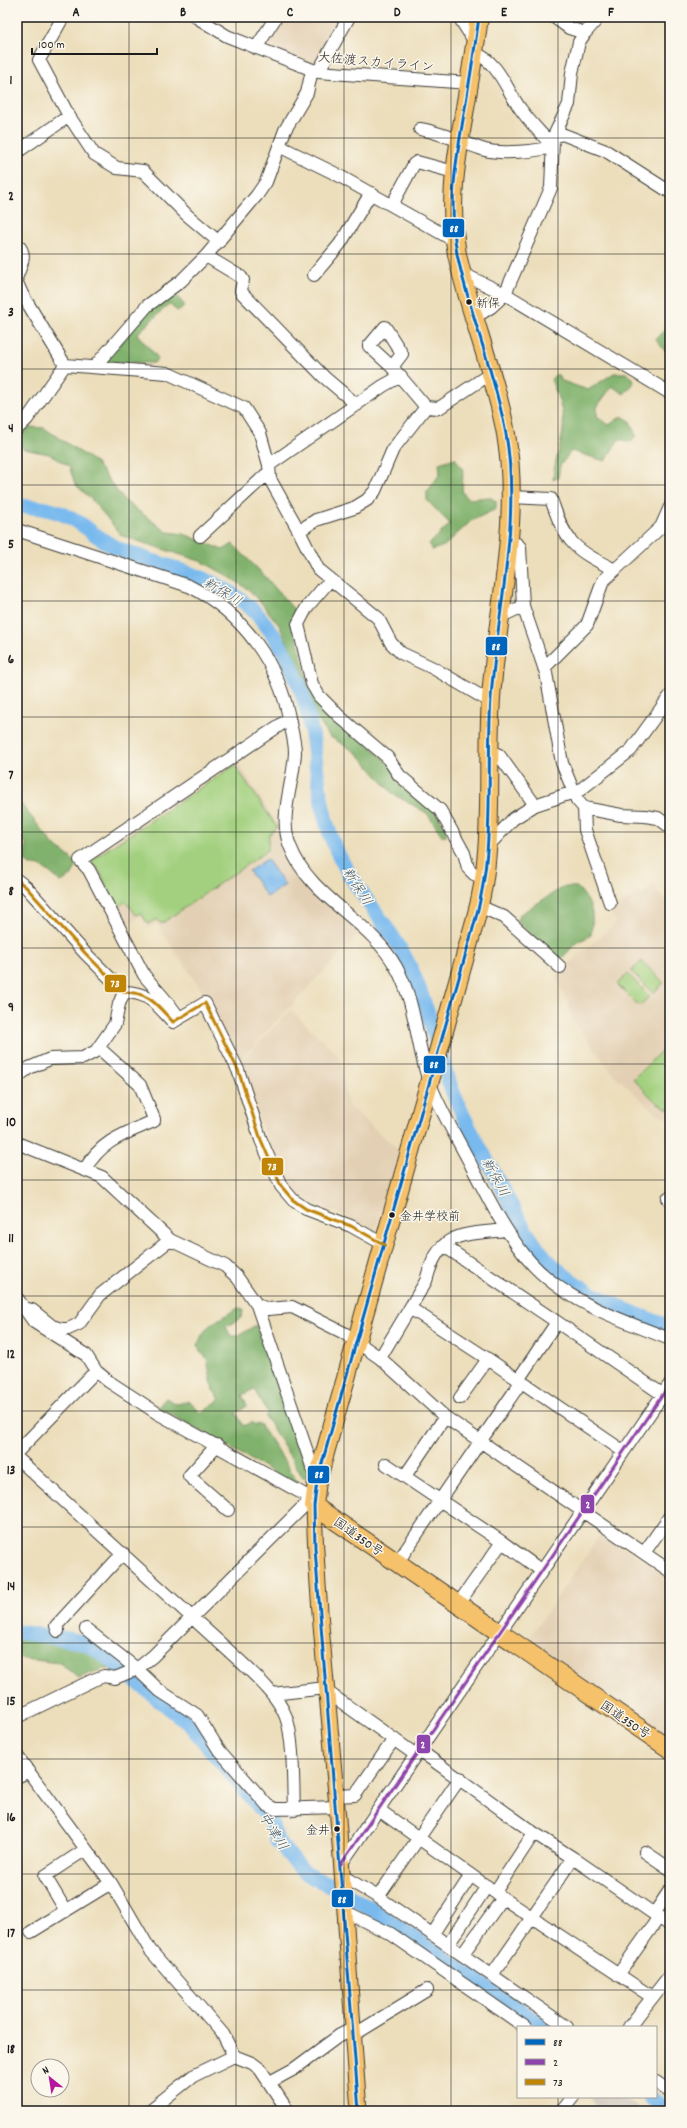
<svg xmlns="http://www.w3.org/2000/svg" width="687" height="2128" font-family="Dekko,'Klee One',sans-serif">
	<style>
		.built { fill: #e3d0b4 }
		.industrial { fill: #cbc3b8 }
		.green { fill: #a2d07e; stroke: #5f764d }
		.forest { fill: #81b26d; stroke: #4e6744 }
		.water { fill: #79baee; stroke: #4a6b85 }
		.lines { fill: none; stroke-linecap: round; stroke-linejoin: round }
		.river { stroke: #79baee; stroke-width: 15 }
		.minor-casing { stroke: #3b3934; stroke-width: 14 }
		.major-casing { stroke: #3b3934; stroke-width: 17 }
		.highway-casing { stroke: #3b3934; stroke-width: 20 }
		.minor { stroke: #fff; stroke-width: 12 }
		.major { stroke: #f5c16b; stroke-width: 15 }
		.highway { stroke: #f5c16b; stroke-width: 18 }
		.bus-1-casing { stroke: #fbf7ec; stroke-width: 6 }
		.bus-2-casing { stroke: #fbf7ec; stroke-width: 6 }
		.bus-3-casing { stroke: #fbf7ec; stroke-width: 6 }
		.bus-1 { stroke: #0065bd; stroke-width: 3 }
		.bus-2 { stroke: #8e44ad; stroke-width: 3 }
		.bus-3 { stroke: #c08407; stroke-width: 3 }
		.grid { fill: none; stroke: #1c1c1c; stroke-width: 1; stroke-opacity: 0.55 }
		.bus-dot { fill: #1c1c1c; stroke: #fbf7ec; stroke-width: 1.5 }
		.labels { text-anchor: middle; stroke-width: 3; stroke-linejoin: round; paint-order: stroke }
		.bus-label { font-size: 12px; fill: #1c1c1c; stroke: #fbf7ec; text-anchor: start }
		.street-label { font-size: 13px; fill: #1c1c1c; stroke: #fbf7ec }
		.water-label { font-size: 14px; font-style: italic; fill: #415b70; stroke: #fbf7ec }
		.line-badge { stroke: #fbf7ec; stroke-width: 1.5 }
		.badge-label { font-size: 11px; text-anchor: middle; font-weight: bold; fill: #fff }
		.neatline { fill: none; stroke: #1c1c1c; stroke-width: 1.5 }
		.grid-label { font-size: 13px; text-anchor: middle; font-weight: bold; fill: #1c1c1c }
	</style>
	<rect width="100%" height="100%" fill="#fbf7ec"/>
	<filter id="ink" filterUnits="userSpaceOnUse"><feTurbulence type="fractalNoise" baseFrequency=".025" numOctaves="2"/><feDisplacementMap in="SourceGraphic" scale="8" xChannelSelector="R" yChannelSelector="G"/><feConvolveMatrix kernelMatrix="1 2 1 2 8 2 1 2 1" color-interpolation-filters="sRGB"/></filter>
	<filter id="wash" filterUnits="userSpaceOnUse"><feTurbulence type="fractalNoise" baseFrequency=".012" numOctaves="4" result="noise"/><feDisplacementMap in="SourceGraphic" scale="16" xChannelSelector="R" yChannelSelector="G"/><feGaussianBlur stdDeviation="0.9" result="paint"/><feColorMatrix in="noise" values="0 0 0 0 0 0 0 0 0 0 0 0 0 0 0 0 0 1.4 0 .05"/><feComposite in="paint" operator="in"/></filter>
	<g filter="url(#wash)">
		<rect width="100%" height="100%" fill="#ecdebb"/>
		<path class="built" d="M278,17h67l-27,50 -58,-23z
			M238,762l42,67 5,26 6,13 17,19 52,46 -121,128 -33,-64 -50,-74 -8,5 -8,-12 -16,11 -38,-67z
			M654,885l5,9 11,10v216l-15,-8 -41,-37 -42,-56 -4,-16 -13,-27 61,-53 -6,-12 29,-19 3,3z
			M291,1010l49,47 8,48 52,46 -9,37 -9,17 -7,29 -31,-19 -37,-12 -12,-11 -13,-19 -20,-44 -21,-68z
			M602,1532l68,46v161l-145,-95z"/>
		<path class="industrial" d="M589,2097h33l22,14h-46z"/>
		<path class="green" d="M235,765l42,62 -8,8 -1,15 -107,74 -4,-5 -9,5 -7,-11 -5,2 -10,-14 -9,7 -17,-36 -9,-12z
			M642,961l22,22 -11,10 -22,-22z
			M628,974l22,22 -11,10 -22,-22z
			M670,1042v68l-14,-8 -23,-23z"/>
		<path class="forest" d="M174,293l11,13 -8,5 -8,-7 -32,30 21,24 -4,5 -50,-1 53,-60z
			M670,326v31l-14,-17 3,-5z
			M614,373h12l7,5 1,5 -10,11 -12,-8 -15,21v9l12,9 13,-9 8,5 6,15 -5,6 -12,-3 -14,22 -34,-10 -11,15 -2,12 -5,2c1,-18 8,-33 10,-50 2,-18 -6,-34 -12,-51l6,-5 5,7 26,9z
			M29,427l15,1 51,34 30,39 42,31 17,2 39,16 10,-6 30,30 33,38 -2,13 14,59 124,123 15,23 -1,5 -3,2 -16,-24 -34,-19 -36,-41 -28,-17 -16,-23 -22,-62 -12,-26 -16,-20 -14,-15 -21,-14 -25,-14 -81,-26 -30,-36 -17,-16 -6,-18 -20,-12 -26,-5 -6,-11z
			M455,458l8,12 -1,22 7,7 20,-2 7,4v8l-25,12 -27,25 -12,4 -3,-6 21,-20 -23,-24v-8l13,-18 -1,-11z
			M17,799l36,45 19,15 4,8 -5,9 -10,6c-9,-7 -19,-19 -31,-17l-5,-4 1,-17 -5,-6h-4z
			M563,887h14c16,17 17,26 14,48l-16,9 -13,14 -7,-1 -38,-36 2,-6z
			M238,1308l5,2 -1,7 -16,10 5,9h7l18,-11 52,147 -4,7 -39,-63 3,-2 -14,-25 -12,6 5,11 -11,7 8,13 7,-4 4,3 5,-1 39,60h-5l-136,-77 8,-9 11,6 13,-3 11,13 19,-15 -7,-9 -6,-31 -7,-8 -2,-7 4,-9 9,-11z
			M17,1637l58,7 14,5 25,20h-12l-24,9 -18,-15 -43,-5z"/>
		<path class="water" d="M267,859l18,26 -18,12 -18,-26z"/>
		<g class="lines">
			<path class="river" d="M17,506c22,1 40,3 59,15 17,10 28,23 48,30 49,19 103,26 139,70 26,32 42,72 49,113 5,34 7,67 18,100 17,51 59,87 81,135 17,36 25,75 38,113 11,31 29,62 45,91 19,35 37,77 70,102 31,24 70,39 106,52
				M17,1632l57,8 16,5 19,14 80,65 82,97 6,20 24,28 13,9 19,8 46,28 166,113
				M649,2097l21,14"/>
		</g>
	</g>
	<g filter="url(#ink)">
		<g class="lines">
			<defs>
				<path id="minor" d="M63,17l-24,43 30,56 25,38 23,14 26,3 44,44 32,27
					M196,17l31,19 91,36 151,11
					M459,17l12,19 5,2
					M554,17l15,11 16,5
					M256,48l20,-31
					M474,53c25,8 33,39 48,58 7,10 16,19 24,28l16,-5 44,17 64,41
					M318,72l31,-55
					M420,129c23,4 43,14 65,21 14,4 54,2 67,-4
					M279,146l57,28 119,67
					M17,152l52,-36
					M392,205l22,-41 3,-2 37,10
					M17,244c11,11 4,20 0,32
					M206,256l35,21 2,3 -2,11 1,2 82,84 33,28
					M461,273l44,21 165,99
					M314,275l26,-31 31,-51
					M17,283l5,11 43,71
					M474,318l17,-11 14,-13 46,-106 2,-50 16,-34 3,-31 7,-31 6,-9 14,-16
					M65,365l102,8 77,35 16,25 9,32 1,14 29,52 19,38 60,49 13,25 10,10 32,15 51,30 7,1
					M95,366l52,-60 34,-25 25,-25 51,-61 9,-13 19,-52 22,-37 5,-23
					M392,367l10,-13 -17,-27 -16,19 23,21 34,40
					M17,429l10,-10 38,-54
					M269,465l114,-79 18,-10
					M511,497l40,2c15,45 23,50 64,71
					M17,530l172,56c54,27 91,79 101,137 2,9 5,20 5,29 -1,31 -17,64 -5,94 20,53 79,72 106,121 20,35 20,77 33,114 11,30 29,58 43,86 16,31 32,63 54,90 36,44 93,62 144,82
					M299,531l17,-11 38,-12 13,-8 8,-9 18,-42 33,-42 13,1 51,-34
					M200,536l69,-64
					M509,544h8l3,3 3,59 23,67 16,90 15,37 7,8 37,7 24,1 13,2 12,9
					M330,580l-23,27 -9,17 14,60 7,12 21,21 47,40 12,18 41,35 24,43 4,15 6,6 11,5
					M506,614l17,-8
					M544,668l43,-43 16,-44 58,-54 9,-20
					M490,751l9,4 36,50
					M584,808l1,22 25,73
					M488,846l25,-27 22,-14 45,-15 51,-40 39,-54
					M17,880l9,7 59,66 39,39c25,0 33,13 49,30l32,-19 33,67 23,70 20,46 12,14 13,9 45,17 34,19
					M479,906l25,11 56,50
					M179,1018c-10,-16 -23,-28 -35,-43l-55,-105 -9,-10 203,-137 7,-2
					M17,1077l12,-9 21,-9 33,-1 13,-7 19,-27 4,-20 5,-12
					M17,1143l85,34 68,63 55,26 12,11 20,28 60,176
					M85,1169c17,-29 39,-35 69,-48v-2l-14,-34 -41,-37
					M670,1197l-2,1 2,3
					M444,1246l113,76
					M17,1298l17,24 52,33 10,16 12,10 49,32 150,83 7,10
					M257,1305l11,4 24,-2 52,26 36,25 65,59 225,154
					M24,1308l8,2 20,16 9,3h7l11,-5 21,-29 70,-55
					M410,1308l78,51
					M380,1358l46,-77c13,-51 36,-46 80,-51
					M518,1380l39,-58 105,72
					M460,1398l28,-39 135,92
					M217,1445l-28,31 39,34
					M17,1452l79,-81
					M17,1458l224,204c17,16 37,34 45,55 8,22 7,69 8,93
					M386,1464l116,78 40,29
					M405,1476l40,-59
					M644,1553l26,-37
					M397,1563l124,-181
					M458,1604l44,-62
					M86,1629l51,40 23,22 37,24 22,35 48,55 8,4 62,-2
					M58,1631l-2,-5 67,-73
					M326,1691l90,64
					M272,1694l54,-6
					M17,1717l76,-37 11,-4 11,2 22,-9 16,-13 154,-153 7,3
					M419,1750l115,83 39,25
					M17,1756l94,127 39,67 73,84 11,22 18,7 8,6 28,42
					M17,1777l12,-6
					M336,1796l19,-1 39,-56
					M379,1810l124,88 149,99
					M645,1852l25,17
					M341,1864l329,-480
					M342,1876l36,21 189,130
					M495,1892l39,-59
					M378,1897l82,-119
					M66,1911l-21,-35 41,-27
					M344,1911l47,23 134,93
					M654,1914l16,-24
					M31,1932l80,-49
					M432,1935l39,-60
					M448,1945l39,-59
					M462,1955l41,-57
					M492,1975l81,-117 97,67
					M618,1975l41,-58
					M629,2027l41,-52
					M270,2082l24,-13 46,-34 8,-4h12l67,-41
					M656,2082l14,10
					M149,2111l44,-35 41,-20
					M562,2111l11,-14"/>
				<path id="major" d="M314,1506c3,96 14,192 22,289 9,105 15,211 23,316"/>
				<path id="highway" d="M479,17c-4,30 -9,61 -14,91 -9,53 -17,92 -8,146 13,61 38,119 49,180 15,89 -9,176 -15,264 -5,75 5,150 -16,223l-158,560 -3,25 356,243"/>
			</defs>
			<use href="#minor" class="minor-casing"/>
			<use href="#major" class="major-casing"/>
			<use href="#highway" class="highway-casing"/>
			<use href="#minor" class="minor"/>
			<use href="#major" class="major"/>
			<use href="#highway" class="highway"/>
			<defs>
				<path id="bus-1" d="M359,2111l-44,-562 -1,-43 3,-25 158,-560c21,-73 11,-148 16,-223 6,-88 30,-175 15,-264 -11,-61 -36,-119 -49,-180 -9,-54 -1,-93 8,-146 5,-30 10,-61 14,-91"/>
				<path id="bus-2" d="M341,1864l329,-480"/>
				<path id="bus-3" d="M17,880l9,7 59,66 39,39c25,0 33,13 49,30l32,-19 33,67 23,70 20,46 12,14 13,9 45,17 34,19"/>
			</defs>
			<use href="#bus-1" class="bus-1-casing"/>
			<use href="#bus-2" class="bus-2-casing"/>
			<use href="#bus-3" class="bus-3-casing"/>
			<use href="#bus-1" class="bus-1"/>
			<use href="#bus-2" class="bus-2"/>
			<use href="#bus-3" class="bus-3"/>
		</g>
	</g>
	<path class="grid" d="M129,17v2094M236,17v2094M344,17v2094M451,17v2094M558,17v2010M17,138h653M17,254h653M17,369h653M17,485h653M17,601h653M17,717h653M17,832h653M17,948h653M17,1064h653M17,1180h653M17,1296h653M17,1411h653M17,1527h653M17,1643h653M17,1759h653M17,1874h653M17,1990h653M558,2097v14"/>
	<g class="bus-dot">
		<circle cx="469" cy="302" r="3.5"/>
		<circle cx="392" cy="1215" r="3.5"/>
		<circle cx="337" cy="1829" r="3.5"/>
	</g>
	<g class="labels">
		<g class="bus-label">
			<text x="476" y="307">新保</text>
			<text x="400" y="1220">金井学校前</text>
			<text x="330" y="1834" text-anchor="end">金井</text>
		</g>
		<g class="street-label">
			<text transform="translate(376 61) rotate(5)" y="5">大佐渡スカイライン</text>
			<text transform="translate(359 1536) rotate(35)" y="5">国道350号</text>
			<text transform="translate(626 1719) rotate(34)" y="5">国道350号</text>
		</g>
		<g class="water-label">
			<text transform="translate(223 591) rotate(31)" y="5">新保川</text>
			<text transform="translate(358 886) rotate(58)" y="5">新保川</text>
			<text transform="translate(496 1177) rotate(61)" y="5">新保川</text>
			<text transform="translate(274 1831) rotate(58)" y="5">中津川</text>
		</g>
	</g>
	<g class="line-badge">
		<rect x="442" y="218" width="23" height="20" rx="4" fill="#0065bd"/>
		<rect x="485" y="636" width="23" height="20" rx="4" fill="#0065bd"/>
		<rect x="104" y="974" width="23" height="19" rx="4" fill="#c08407"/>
		<rect x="423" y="1055" width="23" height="19" rx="4" fill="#0065bd"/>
		<rect x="261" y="1157" width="23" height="19" rx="4" fill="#c08407"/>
		<rect x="307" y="1465" width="23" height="19" rx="4" fill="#0065bd"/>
		<rect x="580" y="1494" width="15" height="20" rx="4" fill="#8e44ad"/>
		<rect x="416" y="1734" width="15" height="20" rx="4" fill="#8e44ad"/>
		<rect x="331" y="1889" width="23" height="19" rx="4" fill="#0065bd"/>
	</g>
	<g class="badge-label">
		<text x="454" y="232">88</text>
		<text x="496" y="650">88</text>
		<text x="115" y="987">73</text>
		<text x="434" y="1068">88</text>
		<text x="272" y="1170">73</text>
		<text x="319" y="1478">88</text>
		<text x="588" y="1508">2</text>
		<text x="423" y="1748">2</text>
		<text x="342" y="1903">88</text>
	</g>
	<rect width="687" height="2128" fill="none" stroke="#fbf7ec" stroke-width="44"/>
	<rect x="517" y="2026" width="140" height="72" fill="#fbf7ec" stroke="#a29f99"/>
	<rect x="525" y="2039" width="20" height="6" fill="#0065bd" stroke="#a29f99"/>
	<text x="553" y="2046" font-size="12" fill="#1c1c1c">88</text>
	<rect x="525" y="2059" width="20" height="6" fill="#8e44ad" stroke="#a29f99"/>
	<text x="553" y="2066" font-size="12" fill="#1c1c1c">2</text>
	<rect x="525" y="2079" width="20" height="6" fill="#c08407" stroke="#a29f99"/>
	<text x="553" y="2086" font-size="12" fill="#1c1c1c">73</text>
	<g transform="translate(50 2078) rotate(330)"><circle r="19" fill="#fbf7ec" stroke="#a29f99"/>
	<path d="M0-3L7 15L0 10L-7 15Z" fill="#b5179e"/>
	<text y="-6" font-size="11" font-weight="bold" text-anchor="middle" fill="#1c1c1c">N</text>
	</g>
	<path d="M32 48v6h125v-6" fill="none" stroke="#1c1c1c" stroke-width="2"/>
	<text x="38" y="48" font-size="12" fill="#1c1c1c" stroke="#fbf7ec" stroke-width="3" paint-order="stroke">100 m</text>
	<rect x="22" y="22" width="643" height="2084" class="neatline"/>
	<g class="grid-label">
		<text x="76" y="16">A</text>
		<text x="183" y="16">B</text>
		<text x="290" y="16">C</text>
		<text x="397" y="16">D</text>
		<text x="504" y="16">E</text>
		<text x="611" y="16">F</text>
		<text x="11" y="84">1</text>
		<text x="11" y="200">2</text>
		<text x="11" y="316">3</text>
		<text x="11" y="432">4</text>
		<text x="11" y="548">5</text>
		<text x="11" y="663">6</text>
		<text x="11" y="779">7</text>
		<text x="11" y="895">8</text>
		<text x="11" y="1011">9</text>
		<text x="11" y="1126">10</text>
		<text x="11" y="1242">11</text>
		<text x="11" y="1358">12</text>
		<text x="11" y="1474">13</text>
		<text x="11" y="1590">14</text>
		<text x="11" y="1705">15</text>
		<text x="11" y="1821">16</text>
		<text x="11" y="1937">17</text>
		<text x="11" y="2053">18</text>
	</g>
</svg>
